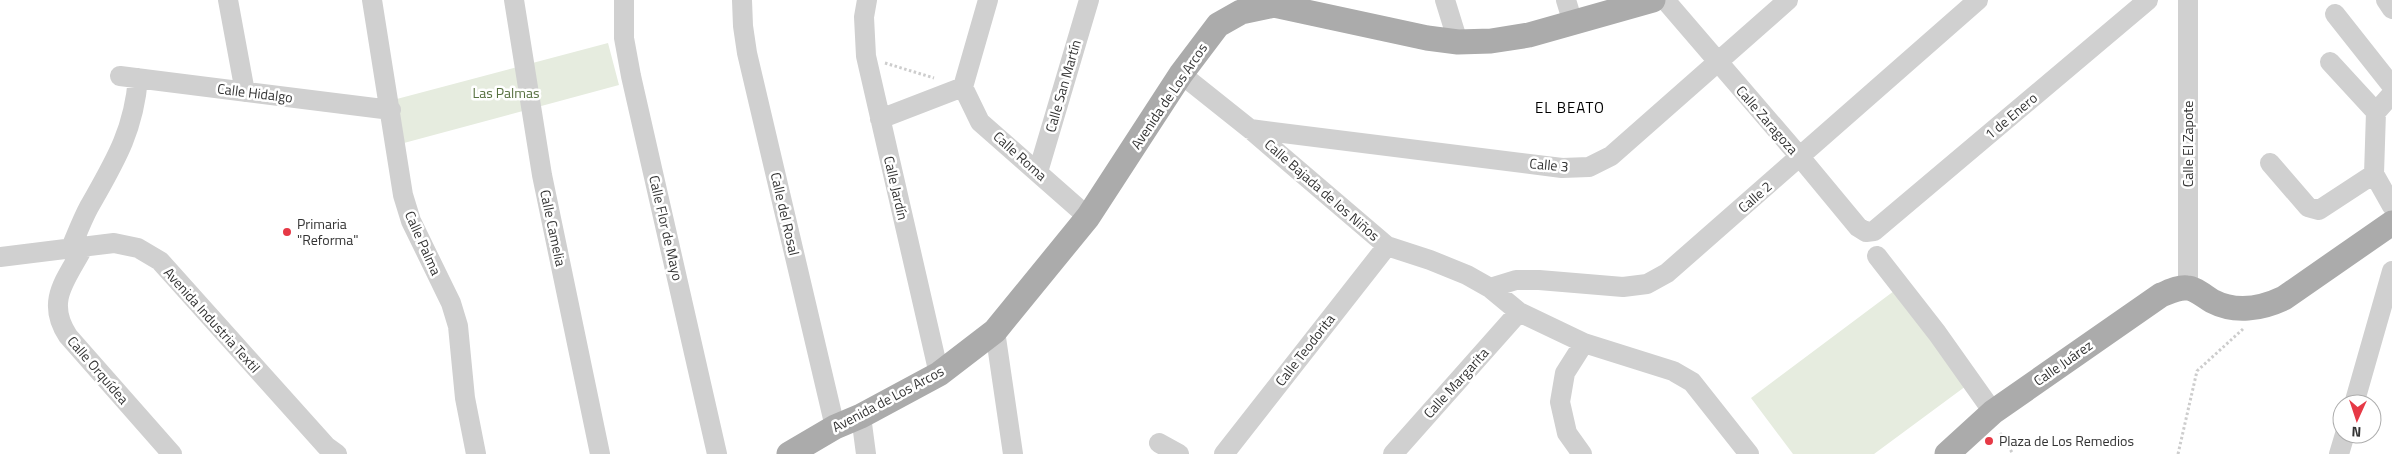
<svg xmlns="http://www.w3.org/2000/svg" width="2392" height="454" font-family="'Titillium Web',sans-serif">
	<style>
		.green { fill: #e6ecdf }
		.lines { fill: none; stroke-linecap: round; stroke-linejoin: round }
		.path { stroke: #cdcdcd; stroke-width: 3; stroke-dasharray: 2.5 2.5; stroke-linecap: butt }
		.minor { stroke: #d0d0d0; stroke-width: 20 }
		.major { stroke: #ababab; stroke-width: 25 }
		.poi-dot { fill: #e63946; stroke: #fff; stroke-width: 2 }
		.labels { text-anchor: middle; stroke-width: 5; stroke-linejoin: round; paint-order: stroke }
		.street-label { font-size: 14px; fill: #333; stroke: #fff }
		.park-label { font-size: 14px; fill: #56703f; stroke: #fff }
		.poi-label { font-size: 14px; fill: #333; stroke: #fff; text-anchor: start }
		.neighbourhood-label { font-size: 15px; letter-spacing: 1px; fill: #000; stroke: #fff }
	</style>
	<rect width="100%" height="100%" fill="#fff"/>
	<path class="green" d="M608,43l11,42 -215,58 -11,-43z
		M1894,291l72,95 -92,68h-81l-42,-56z"/>
	<g class="lines">
		<path class="path" d="M885,63l49,15
			M2000,433l13,21
			M2178,454l19,-83 46,-42"/>
		<path class="minor" d="M228,0l17,92
			M372,0l31,195 8,26 40,82 7,23 7,72 11,56
			M514,0l28,175 58,279
			M624,0v38l7,38 86,378
			M742,0l1,26 4,27 88,374
			M867,0l-3,17 2,39 73,318
			M1445,0l13,42
			M1566,0l7,23
			M1665,0l135,157 58,70 8,5 8,-1 274,-231
			M2386,0l6,9
			M2335,14l57,72
			M2330,62l46,50
			M1181,74l69,55 137,117 43,14 37,15 23,13 29,24 65,31 89,28 19,11 57,72
			M120,76l271,34
			M963,87l17,35 108,95
			M963,87l25,-87
			M2392,94l-16,18 -2,62 18,32
			M880,119l83,-32
			M1250,129l312,39 27,-1 22,-11 177,-156
			M2270,163l38,44 11,3 55,-36
			M1038,172l51,-172
			M83,248c-17,32 -38,53 -15,88l104,118
			M70,250c6,-14 12,-30 19,-43 25,-44 45,-76 49,-129
			M1877,256l60,77 56,79
			M0,257l114,-14 24,5 22,13 166,185 11,8
			M1490,288l26,-8h23l84,7 24,-3 20,-11 311,-273
			M2188,288v-288
			M995,331l18,123
			M2354,404l38,-133
			M861,416l5,38
			M1159,443l20,11
			M1224,454l163,-208
			M1393,454l126,-142
			M1582,454l-15,-21 -7,-31 5,-29 19,-30
			M2339,454l6,-20"/>
		<path class="major" d="M789,454l46,-27 26,-11 78,-42 56,-43 93,-114 93,-143 37,-49 23,-13 33,-7 153,33 31,4 33,-1 38,-6 124,-35
			M1947,454l46,-42 168,-117c8,-3 17,-8 26,-7 8,0 18,9 25,13 23,12 49,8 72,-3l108,-75"/>
	</g>
	<g class="poi-dot">
		<circle cx="287" cy="232" r="5"/>
		<circle cx="1989" cy="441" r="5"/>
	</g>
	<g class="labels">
		<g class="street-label">
			<text transform="translate(1063 86) rotate(-74)" y="5">Calle San Martín</text>
			<text transform="translate(255 93) rotate(7)" y="5">Calle Hidalgo</text>
			<text transform="translate(1169 96) rotate(-56)" y="5">Avenida de Los Arcos</text>
			<text transform="translate(2011 116) rotate(-40)" y="5">1 de Enero</text>
			<text transform="translate(1767 120) rotate(49)" y="5">Calle Zaragoza</text>
			<text transform="translate(2188 144) rotate(-90)" y="5">Calle El Zapote</text>
			<text transform="translate(1020 156) rotate(42)" y="5">Calle Roma</text>
			<text transform="translate(1549 165) rotate(5)" y="5">Calle 3</text>
			<text transform="translate(896 188) rotate(77)" y="5">Calle Jardín</text>
			<text transform="translate(1322 190) rotate(41)" y="5">Calle Bajada de los Niños</text>
			<text transform="translate(1755 197) rotate(-41)" y="5">Calle 2</text>
			<text transform="translate(785 214) rotate(77)" y="5">Calle del Rosal</text>
			<text transform="translate(553 228) rotate(78)" y="5">Calle Camelia</text>
			<text transform="translate(666 228) rotate(77)" y="5">Calle Flor de Mayo</text>
			<text transform="translate(423 243) rotate(66)" y="5">Calle Palma</text>
			<text transform="translate(212 320) rotate(48)" y="5">Avenida Industria Textil</text>
			<text transform="translate(1305 350) rotate(-52)" y="5">Calle Teodorita</text>
			<text transform="translate(2063 363) rotate(-35)" y="5">Calle Juárez</text>
			<text transform="translate(98 370) rotate(49)" y="5">Calle Orquídea</text>
			<text transform="translate(1456 383) rotate(-48)" y="5">Calle Margarita</text>
			<text transform="translate(888 399) rotate(-28)" y="5">Avenida de Los Arcos</text>
		</g>
		<g class="park-label">
			<text x="506" y="98">Las Palmas</text>
		</g>
		<g class="poi-label">
			<text x="297" y="229">Primaria<tspan x="297" dy="16">"Reforma"</tspan></text>
			<text x="1999" y="446">Plaza de Los Remedios</text>
		</g>
		<g class="neighbourhood-label">
			<text x="1570" y="113">EL BEATO</text>
		</g>
	</g>
	<g transform="translate(2357 419) rotate(183)"><circle r="24" fill="#ffffff" stroke="#adadad"/>
	<path d="M0-4L9 19L0 12L-9 19Z" fill="#e63946"/>
	<text y="-8" font-size="14" font-weight="bold" text-anchor="middle" fill="#333333">N</text>
	</g>
</svg>
